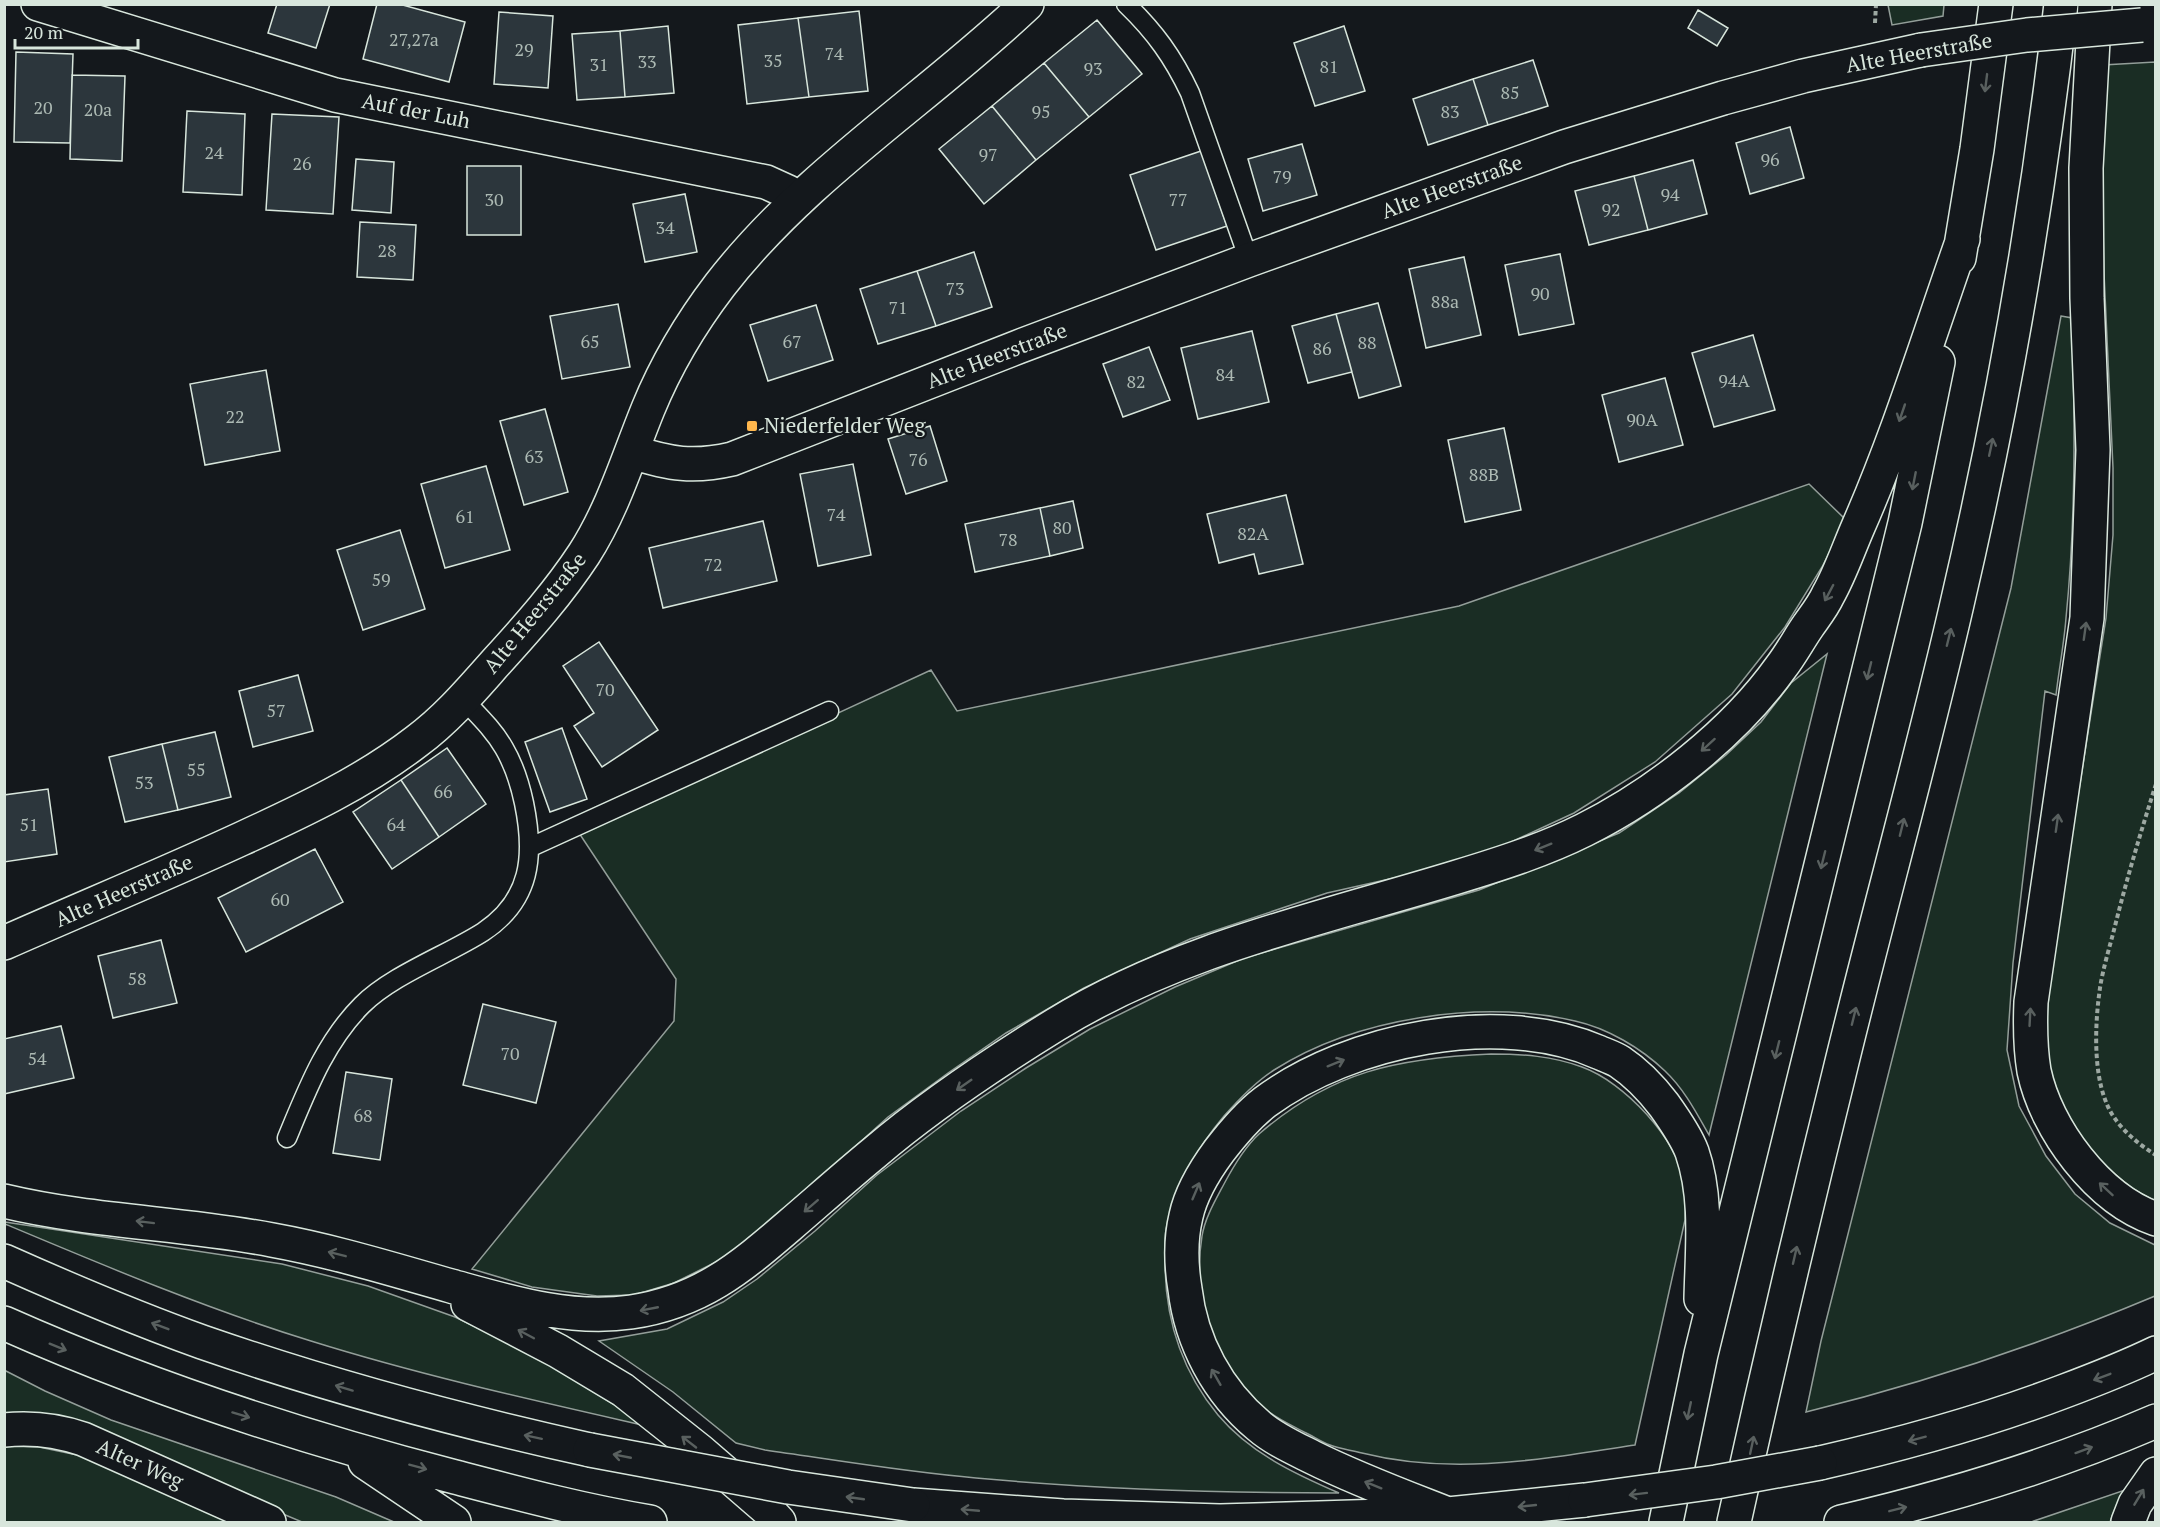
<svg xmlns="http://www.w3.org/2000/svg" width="2160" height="1527" font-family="'PT Serif',serif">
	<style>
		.green { fill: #1a2d24; stroke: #939e99; stroke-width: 1.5 }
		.building { fill: #2c363c; stroke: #d8e6dc; stroke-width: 1.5 }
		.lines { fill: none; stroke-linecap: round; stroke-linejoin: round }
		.lane-casing { stroke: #d8e6dc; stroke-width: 21 }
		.street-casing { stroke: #d8e6dc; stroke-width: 36 }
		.secondary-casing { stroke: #d8e6dc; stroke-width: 36 }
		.highway-casing { stroke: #d8e6dc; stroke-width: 36 }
		.path { stroke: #9da8a2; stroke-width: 4; stroke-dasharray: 4.5 3; stroke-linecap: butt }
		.lane { stroke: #14181c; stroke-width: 18 }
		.street { stroke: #14181c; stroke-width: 33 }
		.secondary { stroke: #14181c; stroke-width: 33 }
		.highway { stroke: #14181c; stroke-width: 33 }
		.secondary-bridge-casing { stroke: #d8e6dc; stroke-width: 36; stroke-linecap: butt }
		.highway-bridge-casing { stroke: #d8e6dc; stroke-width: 36; stroke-linecap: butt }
		.secondary-bridge { stroke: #14181c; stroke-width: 33 }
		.highway-bridge { stroke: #14181c; stroke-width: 33 }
		.oneway { stroke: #59605f }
		.poi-dot { fill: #ffb74d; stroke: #14181c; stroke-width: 2 }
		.labels { text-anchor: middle; stroke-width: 4.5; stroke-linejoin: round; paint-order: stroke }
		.number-label { font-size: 18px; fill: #adbab4 }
		.street-label { font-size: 21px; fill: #d8e6dc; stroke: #14181c }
		.poi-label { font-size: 21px; fill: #d8e6dc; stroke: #14181c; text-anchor: start }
	</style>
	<rect width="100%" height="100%" fill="#14181c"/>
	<path class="green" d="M1888,5h56l-1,11 -51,9z
		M2155,62v1139c-9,-5 -19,-10 -27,-16 -40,-30 -71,-77 -79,-125 -5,-31 0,-62 2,-92l55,-350 7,-83v-67l-9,-195 -2,-95 1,-113z
		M2061,316l11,2c3,100 4,201 -6,300 -2,26 -7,51 -10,77l-11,-4 -32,272 -6,87 12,56 27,50 29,38 35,29 45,22v51c-112,47 -230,87 -349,116l15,-71 190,-753z
		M1809,484l37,36 -24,47 -37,60 -53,67 -77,68 -81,51 -104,48 -143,32 -137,46 -106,49 -78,45 -58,40 -60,44 -81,73 -81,67 -52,26 -40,12 -37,1 -65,-9 -60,-18 202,-248 2,-42 -97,-146 352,-163 26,41 502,-105z
		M1827,654l-118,481c-13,-23 -25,-46 -44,-64 -24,-23 -58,-43 -90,-50 -95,-22 -219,-3 -301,49 -19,12 -35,29 -50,46 -27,32 -47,68 -57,109 -3,10 -2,21 -2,31 -1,60 15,113 53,159 32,38 77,59 121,78 -121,0 -242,-4 -363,-15 -71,-6 -141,-18 -211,-28l-29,-7 -63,-51 -74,-51 68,-12 56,-27 34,-23 58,-48 62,-56 84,-64 65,-43 64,-39 85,-42 69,-29 235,-68 140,-57 60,-40 47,-38 35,-33 30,-39z
		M1491,1054c32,0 61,2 91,13 42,15 96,72 103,117 1,11 0,24 0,36l-50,225c-92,14 -182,31 -273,8 -11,-3 -22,-4 -32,-8 -9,-3 -17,-9 -26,-13 -13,-7 -29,-14 -40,-24 -49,-40 -72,-110 -62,-172 3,-18 13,-35 22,-52 9,-17 21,-37 35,-50 73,-63 139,-76 232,-80z
		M5,1222l277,42 86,22 87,31 75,36 121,74c-114,-26 -228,-51 -340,-86 -104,-32 -206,-75 -306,-117z
		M4,1370l41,21 66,29 225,77 58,25h-92l-198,-83 -99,-17z
		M5,1446l34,1 43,9 159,66h-236z
		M2125,1490l-10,19 -5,13h-79z"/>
	<path class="building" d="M277,4h53l-14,44 -48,-15z
		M377,4h22l66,18 -16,60 -86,-23z
		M1698,10l30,18 -11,18 -29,-18z
		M859,11l9,80 -59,6 -11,-79z
		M499,12l54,4 -5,72 -54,-4z
		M798,18l11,79 -62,7 -9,-79z
		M1097,20l45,54 -53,43 -45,-54z
		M668,26l6,67 -49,4 -5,-66z
		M1344,26l21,65 -50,15 -21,-63z
		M620,31l5,66 -48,3 -5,-66z
		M16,52l57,2 -3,89 -56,-1z
		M1533,60l15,46 -60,19 -15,-46z
		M1044,63l45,54 -53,43 -44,-54z
		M72,75l53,1 -3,85 -52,-2z
		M1473,79l15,46 -60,20 -15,-46z
		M992,106l44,54 -52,44 -45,-55z
		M187,111l58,3 -3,81 -59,-3z
		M272,114l67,3 -6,97 -67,-4z
		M1790,127l14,51 -54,16 -14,-51z
		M1302,144l15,51 -54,16 -15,-52z
		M1201,151l26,75 -71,24 -26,-75z
		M356,159l38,3 -3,51 -39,-3z
		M1693,160l14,54 -59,16 -14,-54z
		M467,166h54v69h-54z
		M1634,176l14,54 -59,15 -14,-54z
		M685,194l12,58 -52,10 -12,-58z
		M360,222l56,3 -3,55 -56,-3z
		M974,252l18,55 -56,19 -19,-55z
		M1560,254l14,70 -55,11 -14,-70z
		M1464,257l17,78 -55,13 -17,-79z
		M917,271l19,55 -58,18 -18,-55z
		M1378,303l23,83 -42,12 -23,-84z
		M618,304l12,63 -68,12 -12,-63z
		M816,305l17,55 -65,21 -18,-56z
		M1336,314l16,58 -44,11 -16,-57z
		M1252,331l17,71 -71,17 -17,-71z
		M1753,335l22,75 -61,17 -22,-74z
		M1149,347l21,53 -47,17 -20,-53z
		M266,370l14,81 -75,14 -15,-81z
		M1665,378l18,67 -64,17 -17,-67z
		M545,409l23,83 -44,13 -24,-84z
		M930,426l17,55 -41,13 -18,-55z
		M1504,428l17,82 -56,12 -17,-82z
		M853,464l18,91 -53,11 -18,-92z
		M486,466l24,84 -65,18 -24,-84z
		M1286,495l17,69 -44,10 -5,-20 -35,9 -12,-49z
		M1073,501l10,47 -33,8 -10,-48z
		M1040,508l10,48 -75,16 -10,-48z
		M763,521l14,60 -114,27 -14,-60z
		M400,530l25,79 -62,21 -26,-80z
		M599,642l59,88 -56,37 -28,-41 20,-13 -31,-47z
		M298,675l15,56 -60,16 -14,-56z
		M562,728l25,71 -37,13 -25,-70z
		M215,732l16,65 -53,13 -16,-66z
		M162,744l16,66 -53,12 -16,-65z
		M447,748l39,56 -47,33 -38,-57z
		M401,780l38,57 -47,32 -39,-57z
		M48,789l9,65 -53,8v-67z
		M315,849l28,53 -97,50 -28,-54z
		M161,940l16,63 -64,15 -15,-62z
		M483,1004l73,18 -20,81 -73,-18z
		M61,1026l13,52 -70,16v-55z
		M346,1072l46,7 -12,81 -47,-7z"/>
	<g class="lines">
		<defs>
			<path id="lane" d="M1126,4c29,28 47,53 64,89l59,167
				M531,847l298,-136
				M287,1138c20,-48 38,-96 75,-133 30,-30 85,-50 121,-73 48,-32 52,-76 41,-129 -4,-19 -10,-38 -20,-55 -11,-19 -26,-33 -41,-49"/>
			<path id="street" d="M38,4l297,91 431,87 22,10 10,8
				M4,1430c28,-3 53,0 79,9l186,83"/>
			<path id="secondary" d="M632,452c38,12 61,16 100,7l286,-112 231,-87 315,-113 159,-49 80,-22 118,-26
				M4,943c79,-35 159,-68 237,-104 61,-28 123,-57 176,-98 31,-23 56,-53 81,-81 31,-34 61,-68 86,-106 29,-45 44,-96 64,-145 18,-44 43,-86 72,-124 85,-110 207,-186 307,-281"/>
			<path id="highway" d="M2095,4l-9,164 1,130 6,152 -6,168 -56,384c-1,24 -1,45 3,69 12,58 64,128 122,148
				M1959,258l18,-109 19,-145
				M4,1201c88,21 180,22 268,39 61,11 119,29 179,46 58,16 119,35 180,26 69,-10 109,-44 159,-87 28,-24 56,-49 84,-72 56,-48 118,-89 181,-128 123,-76 265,-106 402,-148 43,-13 87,-27 127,-47 72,-36 150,-97 197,-163 10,-13 18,-28 27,-41 7,-10 15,-20 20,-31 12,-21 20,-45 30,-68 41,-93 71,-192 105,-288
				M4,1261c65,29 131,57 198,81 127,44 257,79 388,108
				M468,1304l90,47 65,39 77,61 67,58 12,13
				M4,1323c146,65 297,114 451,154 65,17 129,34 195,45
				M365,1462l89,60
				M1820,1463c83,-19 163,-41 242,-71 32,-12 63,-24 94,-39
				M913,1505l150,11 157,5 228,-7 137,-14
				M1448,1514c-46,-18 -92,-35 -136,-57 -18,-9 -38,-18 -53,-31 -41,-34 -68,-84 -74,-137 -4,-24 -5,-48 1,-73 5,-23 19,-46 33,-65 13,-17 29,-36 46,-49 85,-63 234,-93 333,-50 7,3 16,6 22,10 18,12 31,26 44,43 10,14 22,31 28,47 16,46 10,99 9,147
				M1666,1522l35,-168 204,-831 33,-161
				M1734,1522c33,-150 68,-299 105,-448 38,-157 82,-313 118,-470 46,-197 81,-398 104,-600
				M1841,1522c107,-25 213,-57 315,-101
				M2128,1522l7,-18 21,-30"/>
		</defs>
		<use href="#lane" class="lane-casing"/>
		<use href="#street" class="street-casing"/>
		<use href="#secondary" class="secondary-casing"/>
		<use href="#highway" class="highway-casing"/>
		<path class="path" d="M1875,23l1,-19
			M2156,784c-15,47 -29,94 -41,142 -5,20 -12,42 -15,62 -5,34 -7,82 6,114 8,22 30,41 50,53"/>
		<use href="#lane" class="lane"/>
		<use href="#street" class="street"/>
		<use href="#secondary" class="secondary"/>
		<use href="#highway" class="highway"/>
		<defs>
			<path id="secondary-bridge" d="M1921,50l106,-15 115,-10"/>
			<path id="highway-bridge" d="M590,1450l198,37 125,18
				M1585,1500l131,-18 104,-19"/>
		</defs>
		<use href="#secondary-bridge" class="secondary-bridge-casing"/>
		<use href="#highway-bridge" class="highway-bridge-casing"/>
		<use href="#secondary-bridge" class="secondary-bridge"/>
		<use href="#highway-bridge" class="highway-bridge"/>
	</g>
	<defs><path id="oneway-shaft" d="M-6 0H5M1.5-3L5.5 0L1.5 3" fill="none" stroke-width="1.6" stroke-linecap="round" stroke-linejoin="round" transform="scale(1.5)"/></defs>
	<g class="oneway">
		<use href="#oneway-shaft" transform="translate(1986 83) rotate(97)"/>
		<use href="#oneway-shaft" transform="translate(1902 413) rotate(109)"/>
		<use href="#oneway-shaft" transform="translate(1991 447) rotate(-78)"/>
		<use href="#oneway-shaft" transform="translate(1914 481) rotate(101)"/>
		<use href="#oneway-shaft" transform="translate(1829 593) rotate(118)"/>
		<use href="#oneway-shaft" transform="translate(2085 631) rotate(-82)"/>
		<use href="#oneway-shaft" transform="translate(1949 637) rotate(-76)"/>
		<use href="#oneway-shaft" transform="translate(1869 671) rotate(104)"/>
		<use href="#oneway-shaft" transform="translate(1708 745) rotate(138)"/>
		<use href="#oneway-shaft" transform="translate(2057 823) rotate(-82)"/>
		<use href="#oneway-shaft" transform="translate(1902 827) rotate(-76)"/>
		<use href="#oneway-shaft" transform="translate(1543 847) rotate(158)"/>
		<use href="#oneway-shaft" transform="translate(1823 860) rotate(104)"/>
		<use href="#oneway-shaft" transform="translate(1854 1016) rotate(-76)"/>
		<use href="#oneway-shaft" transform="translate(2030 1017) rotate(-87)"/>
		<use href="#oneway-shaft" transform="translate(1777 1050) rotate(104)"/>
		<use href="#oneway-shaft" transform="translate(1336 1063) rotate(-22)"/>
		<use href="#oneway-shaft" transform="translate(964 1085) rotate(145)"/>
		<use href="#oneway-shaft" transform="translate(2106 1189) rotate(-137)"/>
		<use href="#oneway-shaft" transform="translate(1196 1191) rotate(-67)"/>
		<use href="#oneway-shaft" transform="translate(811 1206) rotate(139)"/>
		<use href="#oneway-shaft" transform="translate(145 1222) rotate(-173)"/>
		<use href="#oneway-shaft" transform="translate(337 1254) rotate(-166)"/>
		<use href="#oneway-shaft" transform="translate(1795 1255) rotate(-77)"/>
		<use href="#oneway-shaft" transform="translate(649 1309) rotate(169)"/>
		<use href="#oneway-shaft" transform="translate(160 1326) rotate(-159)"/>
		<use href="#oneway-shaft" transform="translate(526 1334) rotate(-152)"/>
		<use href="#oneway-shaft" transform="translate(58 1347) rotate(22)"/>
		<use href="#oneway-shaft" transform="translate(1216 1377) rotate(-120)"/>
		<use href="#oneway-shaft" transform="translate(2102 1377) rotate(159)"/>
		<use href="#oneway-shaft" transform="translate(344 1388) rotate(-163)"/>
		<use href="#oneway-shaft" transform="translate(1689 1411) rotate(102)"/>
		<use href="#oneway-shaft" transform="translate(241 1415) rotate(17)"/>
		<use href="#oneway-shaft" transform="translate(533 1437) rotate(-168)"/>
		<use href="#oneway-shaft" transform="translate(1917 1439) rotate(165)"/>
		<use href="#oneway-shaft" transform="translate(689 1442) rotate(-142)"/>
		<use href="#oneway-shaft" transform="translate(1752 1445) rotate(-78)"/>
		<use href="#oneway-shaft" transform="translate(2084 1450) rotate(-20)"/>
		<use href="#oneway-shaft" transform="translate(622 1456) rotate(-169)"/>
		<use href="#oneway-shaft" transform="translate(418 1467) rotate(15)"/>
		<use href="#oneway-shaft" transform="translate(1373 1485) rotate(-158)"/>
		<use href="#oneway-shaft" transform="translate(1638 1494) rotate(173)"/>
		<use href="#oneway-shaft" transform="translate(2139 1497) rotate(-59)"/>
		<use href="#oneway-shaft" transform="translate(855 1498) rotate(-172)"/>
		<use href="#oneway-shaft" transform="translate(1527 1506) rotate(174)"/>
		<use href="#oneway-shaft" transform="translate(1898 1509) rotate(-14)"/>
		<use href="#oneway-shaft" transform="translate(970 1510) rotate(-175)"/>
	</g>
	<rect class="poi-dot" x="746" y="420" width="12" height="12" rx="3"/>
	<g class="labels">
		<g class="number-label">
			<text x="414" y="46">27,27a</text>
			<text x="524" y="56">29</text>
			<text x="834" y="60">74</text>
			<text x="773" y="67">35</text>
			<text x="647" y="68">33</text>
			<text x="599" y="71">31</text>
			<text x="1329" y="73">81</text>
			<text x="1093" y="75">93</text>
			<text x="1510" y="99">85</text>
			<text x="43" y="114">20</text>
			<text x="98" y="116">20a</text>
			<text x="1041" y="118">95</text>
			<text x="1450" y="118">83</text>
			<text x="214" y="159">24</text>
			<text x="988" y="161">97</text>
			<text x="1770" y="166">96</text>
			<text x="302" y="170">26</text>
			<text x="1282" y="183">79</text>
			<text x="1670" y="201">94</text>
			<text x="494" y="206">30</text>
			<text x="1178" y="206">77</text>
			<text x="1611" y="216">92</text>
			<text x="665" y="234">34</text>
			<text x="387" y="257">28</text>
			<text x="955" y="295">73</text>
			<text x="1540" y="300">90</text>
			<text x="1445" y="308">88a</text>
			<text x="898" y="314">71</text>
			<text x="590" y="348">65</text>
			<text x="792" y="348">67</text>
			<text x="1367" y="349">88</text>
			<text x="1322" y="355">86</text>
			<text x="1225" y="381">84</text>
			<text x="1734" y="387">94A</text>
			<text x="1136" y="388">82</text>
			<text x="235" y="423">22</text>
			<text x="1642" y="426">90A</text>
			<text x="534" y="463">63</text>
			<text x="918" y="466">76</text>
			<text x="1484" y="481">88B</text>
			<text x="836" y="521">74</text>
			<text x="465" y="523">61</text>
			<text x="1062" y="534">80</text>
			<text x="1253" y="540">82A</text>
			<text x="1008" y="546">78</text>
			<text x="713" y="571">72</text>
			<text x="381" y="586">59</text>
			<text x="605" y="696">70</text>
			<text x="276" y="717">57</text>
			<text x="196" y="776">55</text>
			<text x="144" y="789">53</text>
			<text x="443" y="798">66</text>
			<text x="29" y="831">51</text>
			<text x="396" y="831">64</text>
			<text x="280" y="906">60</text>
			<text x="137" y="985">58</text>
			<text x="510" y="1060">70</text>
			<text x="37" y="1065">54</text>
			<text x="363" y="1122">68</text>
		</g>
		<g class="street-label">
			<text transform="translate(1919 53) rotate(-10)" y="7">Alte Heerstraße</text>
			<text transform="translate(416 111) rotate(11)" y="7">Auf der Luh</text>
			<text transform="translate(1452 187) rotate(-20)" y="7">Alte Heerstraße</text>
			<text transform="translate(997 356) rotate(-21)" y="7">Alte Heerstraße</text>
			<text transform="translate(535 613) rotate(-51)" y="7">Alte Heerstraße</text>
			<text transform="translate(124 891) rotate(-24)" y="7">Alte Heerstraße</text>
			<text transform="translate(140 1464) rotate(24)" y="7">Alter Weg</text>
		</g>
		<g class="poi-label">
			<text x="764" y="433">Niederfelder Weg</text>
		</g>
	</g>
	<rect width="2160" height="1527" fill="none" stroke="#d8e6dc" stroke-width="12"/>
	<path d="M15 39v9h123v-9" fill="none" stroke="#d8e6dc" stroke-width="3"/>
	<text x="24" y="39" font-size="18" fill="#d8e6dc" stroke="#14181c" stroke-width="4.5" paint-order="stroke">20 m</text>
</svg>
